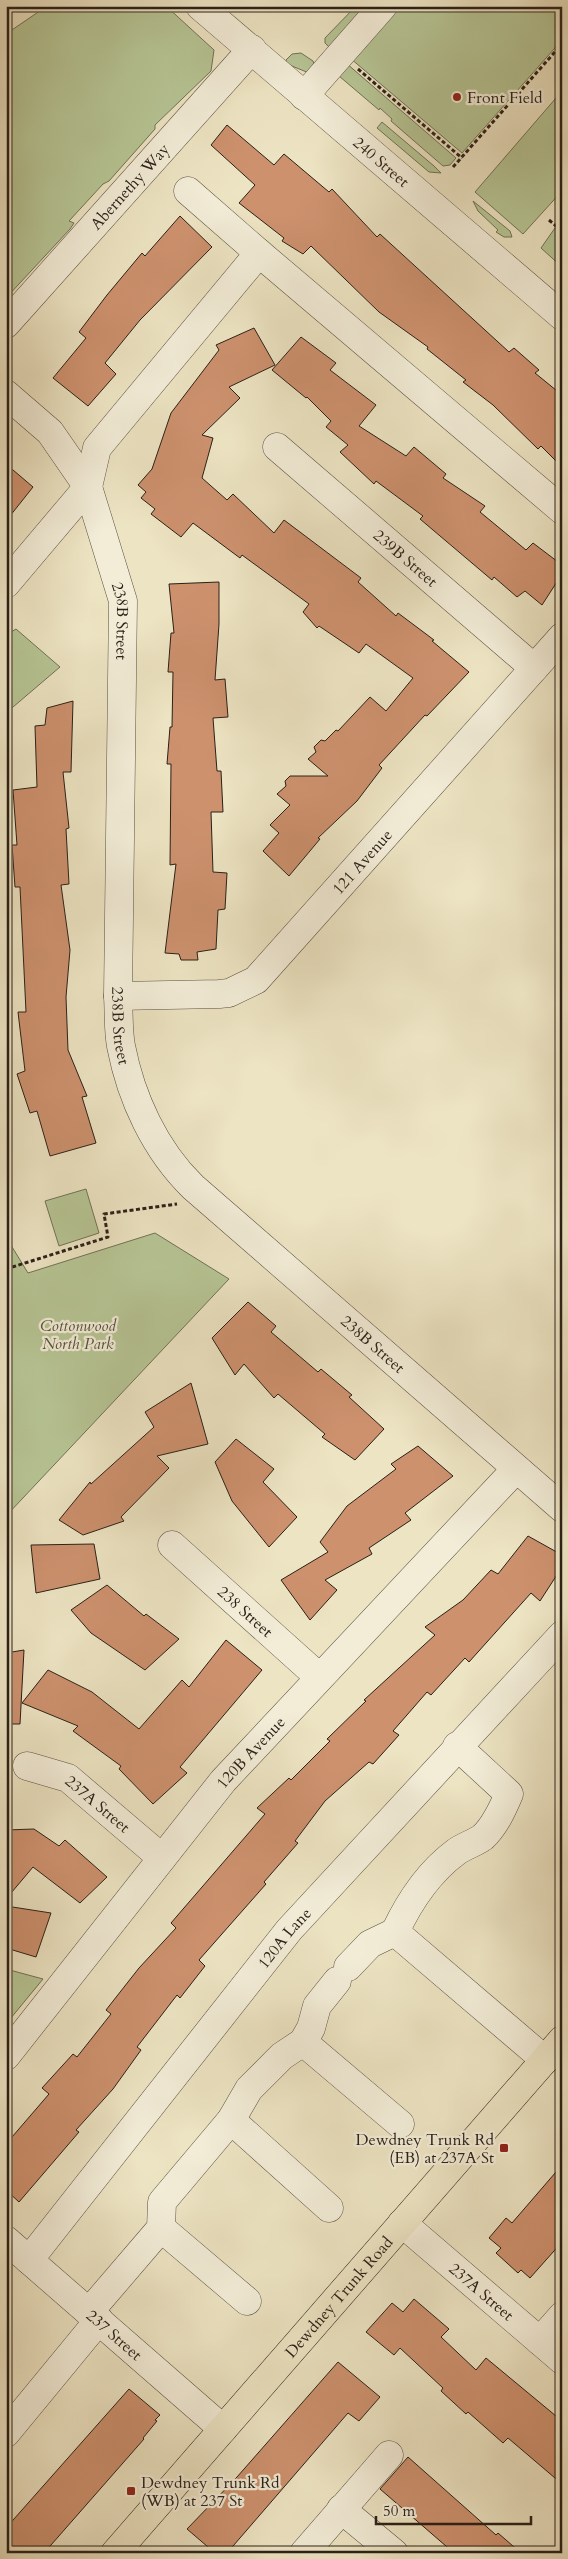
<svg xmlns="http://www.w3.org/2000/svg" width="568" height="2559" font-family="Cardo,serif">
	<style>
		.green { fill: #b7c595; stroke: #707256 }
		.building { fill: #cd916e; stroke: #2a2018 }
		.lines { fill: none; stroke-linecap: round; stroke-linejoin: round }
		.minor-casing { stroke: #5b5143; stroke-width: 29 }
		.major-casing { stroke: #2a2018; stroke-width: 29 }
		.path { stroke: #2a2018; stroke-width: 3; stroke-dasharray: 4 2.5; stroke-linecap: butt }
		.minor { stroke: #f3edd8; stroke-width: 28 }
		.major { stroke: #ede4c3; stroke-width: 28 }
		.poi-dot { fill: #8f2418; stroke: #f3edd8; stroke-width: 2 }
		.labels { text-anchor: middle; stroke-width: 4.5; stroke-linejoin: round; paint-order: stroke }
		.poi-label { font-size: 16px; fill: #2a2018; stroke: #f3edd8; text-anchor: start }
		.street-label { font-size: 16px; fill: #2a2018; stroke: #f3edd8 }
		.park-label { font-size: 16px; font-style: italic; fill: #54523e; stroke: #f3edd8 }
	</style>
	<rect width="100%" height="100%" fill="#ede4c3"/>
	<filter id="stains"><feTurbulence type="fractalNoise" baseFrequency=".004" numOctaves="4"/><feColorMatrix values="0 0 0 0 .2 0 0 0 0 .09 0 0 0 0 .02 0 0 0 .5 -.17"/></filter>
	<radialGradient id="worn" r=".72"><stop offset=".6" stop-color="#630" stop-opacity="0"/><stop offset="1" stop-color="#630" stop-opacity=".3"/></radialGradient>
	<path class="green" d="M47,6h119l48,44 -3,21 -56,54v4l-46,52 -6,3 -34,37 5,2 -4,6 -64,69v-264z
		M356,6h14l-38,44 -7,-7v-5z
		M396,6h166v34l-100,113 -112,-95z
		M301,53l12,8 2,6 -6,6 -22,-9 -1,-4 6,-6z
		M346,63l110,95 -6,7 -7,1 -52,-45 1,-2 -12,-11 -1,2 -40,-34z
		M562,91v100l-39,43 -48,-42z
		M382,122l52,44 7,7 -12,-1 -52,-44z
		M473,201l37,30 2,6h-8l-8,-5 2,-2 -20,-19z
		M555,228l7,6v33l-21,-19z
		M16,629l44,38 -54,46v-78z
		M86,1189l13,44 -40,13 -14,-45z
		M155,1233l74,46 -223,237v-279l22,36z
		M6,1969l37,10 -37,45z"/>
	<path class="building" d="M227,125l47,40 10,-11 45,38 3,-3 45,48 3,-3 129,118 5,-4 25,22 -4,3 27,22v72l-21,-21 -3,3 -45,-44 -30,-23 3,-2 -39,-31 1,-2 -49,-35 -68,-66 -8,8 -21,-13 2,-3 -45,-35 16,-18 -44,-40z
		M180,216l32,31 -72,73 -35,43 11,11 -28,32 -35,-28 33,-40 -7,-6 28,-37 35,-42 3,3z
		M254,328l21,37 -46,22 11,11 -38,37 11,3 -11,40 25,22 6,-6 41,39 10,-13 77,58 -3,4 38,34 2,-3 36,27 -2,1 37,31 -42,44 -2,-1 -46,50 3,3 -25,33 -39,37 2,1 -31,37 -26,-25 16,-18 -9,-8 20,-20 -13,-11 9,-8 -1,-5 5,-5h38l-20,-17 8,-7 -2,-5 7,-7 4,1 11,-11 2,1 32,-34 16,14 27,-33 -47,-34 -7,9 -40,-27 -2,2 -14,-16 6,-8 -67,-49 -2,3 -47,-35 -12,14 -30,-23 4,-5 -14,-11 5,-6 -8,-7 14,-16 19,-56 48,-63 -3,-5z
		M301,337l35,26 -6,7 46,35 -17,21 47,30 8,-9 32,27 -3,4 42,28 -5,6 46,38 7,-7 29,22v9l-20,31 -17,-14 -8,6 -23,-20 -2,3 -72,-61 3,-3 -47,-35 -2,3 -34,-32 8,-7 -22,-18 5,-6 -24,-24 -1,1 -34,-28z
		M6,464l27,23 -27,34z
		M219,582v42l-4,56 10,-1 3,38 -15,1 4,53h4l2,41h-12l2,60 14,1 -2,36 -7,1 -2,39 -19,3 1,8h-17l-2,-6 -14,-1 11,-89 -6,1 1,-101h-4l3,-37h2l1,-55h-5l3,-39h3l-5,-49z
		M73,701l-2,71h-8l6,56 -3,1 3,55 -8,1 9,65 -4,47 2,53 19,46 -5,1 14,46 -46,13 -13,-45 -7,2 -13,-39 8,-3 -7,-59h8l-6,-125h-5l-3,-42h5l-4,-55 24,-3 -2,-61 10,-1 2,-17z
		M248,1302l28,24 -5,6 47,40 3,-3 31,26 -3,2 35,32 -29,31 -33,-23 3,-3 -47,-40 -4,4 -30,-34 -9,11 -23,-37z
		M191,1383l17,61 -51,12 12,12 -48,49 3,4 -41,14 -24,-15 31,-38 1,2 63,-57 -9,-15z
		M236,1439l38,30 -11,13 34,35 -28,30 -37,-46 -17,-39z
		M418,1446l35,30 -48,37 6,7 -42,28 3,6 -47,26 12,10 -27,30 -29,-40 47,-28 -8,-10 27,-36 49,-37 -5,-5z
		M528,1536l34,19v12l-22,34 -9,-8 -62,69 -4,-4 -34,37 -4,-3 -34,39 6,4 -26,29 -4,-2 -44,39 -30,40 3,2 -34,39 2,2 -67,76 6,6 -25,32 -3,-3 -40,52 4,3 -28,39 -37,41 3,2 -60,70 -13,-12v-46l43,-50 -7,-6 31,-34 4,3 34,-43 -5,-4 33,-42 37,-40 -5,-5 94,-109 -8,-6 32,-30 2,2 39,-39 -3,-2 39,-38 -2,-1 71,-65 -10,-8 38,-27 28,-30 7,4z
		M94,1544l6,35 -64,14 -5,-48z
		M107,1585l37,31 2,-2 33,25 -34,31 -54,-37 -20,-23z
		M226,1640l36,30 -82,97 7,6 -34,31 -34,-35 2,-3 -48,-35 5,-5 -56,-23 26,-33 44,22 47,37 43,-49 7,7z
		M24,1650l-4,74h-14v-71z
		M34,1829l25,17 6,-6 42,37 -27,26 -47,-36 -27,32v-69z
		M6,1906l45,7 -15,44 -30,-9z
		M562,2165v77l-32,36 -9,-8 -3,3 -22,-20 5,-5 -12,-10 17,-20 6,5z
		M414,2299l35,30 -8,8 35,33 10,-12 76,63v63l-54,-46 -5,5 -35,-31 -2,2 -25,-23 2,-3 -43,-40 -6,7 -28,-23 26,-29 11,9z
		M338,2362l42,35 -21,24 -11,-8 -121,140h-12l-28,-24 50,-52z
		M129,2389l31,26 -5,5 2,1 -14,17 1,1 -100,114h-38v-25z
		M408,2457l88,78 2,-2 23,20h-67l-74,-64z"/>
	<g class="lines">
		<defs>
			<g id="minor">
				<path id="s1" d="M200,6l362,310"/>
				<path d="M304,96l79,-90"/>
				<path d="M188,191l71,62 303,257"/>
				<path id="s2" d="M6,324l246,-275"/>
				<path id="s3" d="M6,394l44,38 38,55 35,114 -5,395c1,16 0,34 3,50 10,52 34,104 72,141l369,321"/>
				<path id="s4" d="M277,447l257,221"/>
				<path d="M6,584l82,-97 9,-39 162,-195"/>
				<path id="s5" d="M118,996l101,-2 10,-1 27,-13 306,-343"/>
				<path id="s6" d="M172,1545l147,132"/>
				<path d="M457,1746l52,48c-6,14 -14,32 -26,43 -8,6 -19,9 -27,15 -27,20 -47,50 -61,80l150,128"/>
				<path id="s7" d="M27,1766l41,12 94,80"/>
				<path d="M348,1967l22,-23 25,-12"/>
				<path d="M303,2042l97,82"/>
				<path id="s8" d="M6,2056l217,-275 293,-312"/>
				<path d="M231,2120l98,88"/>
				<path id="s9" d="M402,2223l160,137"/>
				<path d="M161,2228l86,73"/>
				<path id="s10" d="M6,2240l217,189"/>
				<path id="s11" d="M29,2260l260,-330 273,-295"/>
				<path d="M89,2312l72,-84 1,-26 69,-82 18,-31 33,-33 21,-14 8,-14 6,-22 20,-25"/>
				<path d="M540,2341l22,-25"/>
				<path d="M6,2433l93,-113"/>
				<path d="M341,2509l53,44"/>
				<path d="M304,2553l85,-98"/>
			</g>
			<g id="major">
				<path id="s12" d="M115,2553l447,-513"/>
			</g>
		</defs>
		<use href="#minor" class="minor-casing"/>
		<use href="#major" class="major-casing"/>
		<path class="path" d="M358,69l104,89
			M453,167l109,-123
			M549,220l13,11
			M6,1269l102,-32 -4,-23 73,-10"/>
		<use href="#minor" class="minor"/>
		<use href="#major" class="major"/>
	</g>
	<g class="poi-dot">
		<circle cx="457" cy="97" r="5"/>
		<rect x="499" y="2143" width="10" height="10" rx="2.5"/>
		<rect x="126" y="2486" width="10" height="10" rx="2.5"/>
	</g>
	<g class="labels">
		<g class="poi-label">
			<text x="467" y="103">Front Field</text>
			<text x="494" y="2145" text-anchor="end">Dewdney Trunk Rd<tspan x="494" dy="18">(EB) at 237A St</tspan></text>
			<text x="141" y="2488">Dewdney Trunk Rd<tspan x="141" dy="18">(WB) at 237 St</tspan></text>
		</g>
		<g class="street-label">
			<text dy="6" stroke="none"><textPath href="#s1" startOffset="239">240 Street</textPath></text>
			<text dy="6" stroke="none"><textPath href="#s2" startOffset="185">Abernethy Way</textPath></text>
			<text dy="6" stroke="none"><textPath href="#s4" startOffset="170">239B Street</textPath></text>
			<text dy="6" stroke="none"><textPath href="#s3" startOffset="264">238B Street</textPath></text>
			<text dy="6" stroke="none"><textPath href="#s5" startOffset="300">121 Avenue</textPath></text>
			<text dy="6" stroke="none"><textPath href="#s3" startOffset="669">238B Street</textPath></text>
			<text dy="6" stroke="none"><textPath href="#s3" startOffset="1089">238B Street</textPath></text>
			<text dy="6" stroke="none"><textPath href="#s6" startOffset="99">238 Street</textPath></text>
			<text dy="6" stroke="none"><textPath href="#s8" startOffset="390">120B Avenue</textPath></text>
			<text dy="6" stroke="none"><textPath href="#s7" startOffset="82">237A Street</textPath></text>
			<text dy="6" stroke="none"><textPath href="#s11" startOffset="411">120A Lane</textPath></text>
			<text dy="6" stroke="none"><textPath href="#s9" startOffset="105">237A Street</textPath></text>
			<text dy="6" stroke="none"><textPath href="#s12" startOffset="340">Dewdney Trunk Road</textPath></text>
			<text dy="6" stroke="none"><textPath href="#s10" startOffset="144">237 Street</textPath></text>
		</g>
		<g class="park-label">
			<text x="78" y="1331">Cottonwood<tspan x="78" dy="18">North Park</tspan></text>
		</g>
	</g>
	<rect width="568" height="2559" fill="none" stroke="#ede4c3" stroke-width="25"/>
	<rect x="8" y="8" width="553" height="2544" fill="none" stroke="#2a2018" stroke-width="2.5"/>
	<rect x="12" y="12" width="543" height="2534" fill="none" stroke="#2a2018"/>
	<path d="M376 2516v8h155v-8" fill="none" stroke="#2a2018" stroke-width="2.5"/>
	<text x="383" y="2516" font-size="15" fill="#2a2018" stroke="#f3edd8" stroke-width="4" paint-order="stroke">50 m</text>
	<rect width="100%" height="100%" filter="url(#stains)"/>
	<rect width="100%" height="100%" fill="url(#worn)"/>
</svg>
